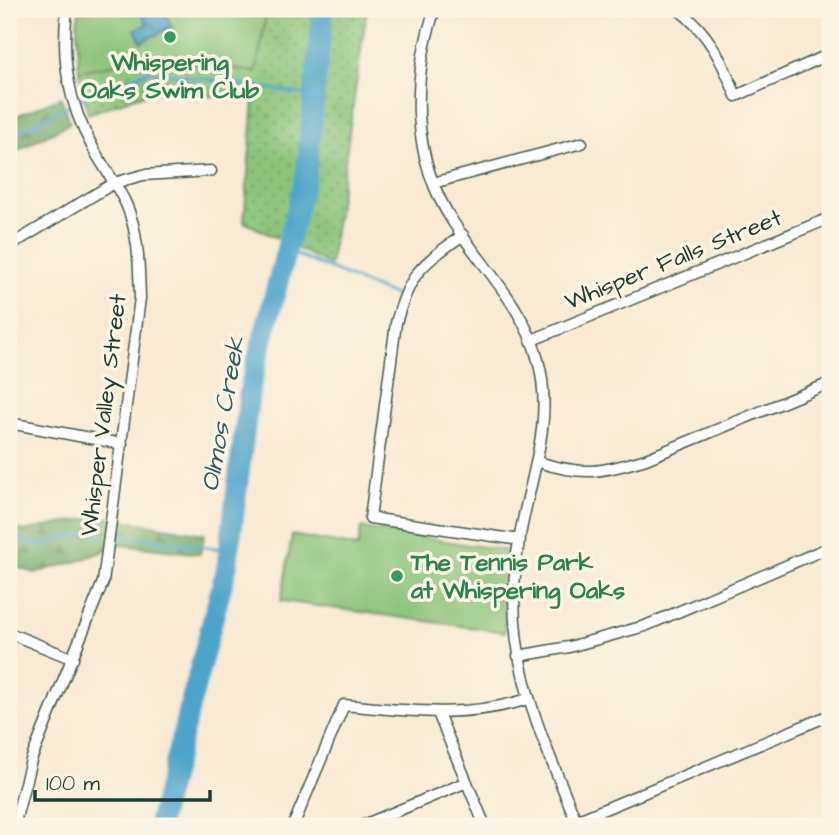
<svg xmlns="http://www.w3.org/2000/svg" width="839" height="835" font-family="'Architects Daughter',sans-serif">
	<style>
		.grass { fill: url(#grass-dots); stroke: #558056; stroke-width: 2 }
		.forest { fill: url(#forest-firs); stroke: #48744e; stroke-width: 2 }
		.pitch { fill: #8bc479; stroke: #558056; stroke-width: 2 }
		.water { fill: url(#water-waves); stroke: #36707f; stroke-width: 2 }
		.lines { fill: none; stroke-linecap: round; stroke-linejoin: round }
		.stream { stroke: #4da4ca; stroke-width: 3.5 }
		.river { stroke: #4da4ca; stroke-width: 21 }
		.street-casing { stroke: #40574c; stroke-width: 13 }
		.street { stroke: #fff; stroke-width: 10 }
		.leisure-dot { fill: #2e9e5b; stroke: #fcf5e5; stroke-width: 2.5 }
		.labels { text-anchor: middle; stroke-width: 7; stroke-linejoin: round; paint-order: stroke }
		.leisure-label { font-size: 24px; font-weight: bold; fill: #27864d; stroke: #fcf5e5 }
		.street-label { font-size: 24px; fill: #1f3d34; stroke: #fcf5e5 }
		.water-label { font-size: 26px; font-style: italic; fill: #2d5c61; stroke: #fcf5e5 }
	</style>
	<defs>
		<pattern id="grass-dots" width="8" height="8" patternUnits="userSpaceOnUse" patternTransform="scale(1.75)"><rect width="8" height="8" fill="#8bc479"/><path d="M2 2h.1M6 6h.1" fill="none" stroke="#71a064" stroke-width="1.8" stroke-linecap="round"/></pattern>
		<pattern id="forest-firs" width="22" height="20" patternUnits="userSpaceOnUse" patternTransform="scale(1.75)"><rect width="22" height="20" fill="#70aa69"/><path d="M5 1l3.5 6h-7zM16 11l3.5 6h-7z" fill="#5b8c57"/></pattern>
		<pattern id="water-waves" width="16" height="10" patternUnits="userSpaceOnUse" patternTransform="scale(1.75)"><rect width="16" height="10" fill="#4da4ca"/><path d="M0 5q4-4 8 0t8 0" fill="none" stroke="#3f87a5"/></pattern>
	</defs>
	<rect width="100%" height="100%" fill="#fcf5e5"/>
	<filter id="ink" filterUnits="userSpaceOnUse"><feTurbulence type="fractalNoise" baseFrequency=".0143" numOctaves="2"/><feDisplacementMap in="SourceGraphic" scale="14" xChannelSelector="R" yChannelSelector="G"/><feConvolveMatrix kernelMatrix="1 2 1 2 8 2 1 2 1" color-interpolation-filters="sRGB"/></filter>
	<filter id="wash" filterUnits="userSpaceOnUse"><feTurbulence type="fractalNoise" baseFrequency=".00686" numOctaves="4" result="noise"/><feDisplacementMap in="SourceGraphic" scale="28" xChannelSelector="R" yChannelSelector="G"/><feGaussianBlur stdDeviation="1.57" result="paint"/><feColorMatrix in="noise" values="0 0 0 0 0 0 0 0 0 0 0 0 0 0 0 0 0 1.4 0 .05"/><feComposite in="paint" operator="in"/></filter>
	<g filter="url(#wash)">
		<rect width="100%" height="100%" fill="#f8ead3"/>
		<path class="grass" d="M267,9h100l-37,256 -86,-43 10,-123 -104,-7 -62,22 -9,-43 74,-14 103,15z"/>
		<path class="forest" d="M61,97l9,26 -61,32v-36z
			M100,516l105,18 -5,20 -79,-9 -43,16 -43,12 -26,-8v-41l14,7z"/>
		<path class="pitch" d="M80,9h187l-11,63 -103,-15 -74,14 -2,-50z
			M361,528l149,23 -5,81 -224,-31 11,-66 66,12z"/>
		<path class="water" d="M139,9h24l9,18 -31,15 -6,-12 12,-6z"/>
		<g class="lines">
			<path class="stream" d="M9,137l87,-46 52,-20 107,15 58,10
				M286,251c37,13 71,31 108,44
				M9,535l31,10 44,-12 16,2
				M121,535l108,15"/>
			<path class="river" d="M158,826l69,-260 23,-178 56,-213 17,-166"/>
		</g>
	</g>
	<g filter="url(#ink)">
		<g class="lines">
			<defs>
				<path id="street" d="M435,9c-24,70 -24,149 18,213 30,46 71,84 85,138 19,70 -16,134 -22,203 -11,102 26,172 62,263
					M678,9c31,24 44,51 58,87l94,-42
					M433,183l149,-40
					M463,235c-42,30 -53,37 -67,88l-26,195 150,22
					M9,246l105,-63 29,-8 68,-4
					M532,340l298,-122
					M9,423l113,21
					M538,462c46,14 62,11 108,-3l184,-76
					M9,633l64,26
					M518,656l51,-9 76,-21 185,-79
					M438,713l47,113
					M14,826l17,-66 72,-178 37,-284c-1,-31 -1,-65 -14,-94 -9,-20 -23,-37 -33,-56 -25,-45 -32,-89 -26,-139
					M293,826l51,-121c64,6 121,14 184,-6
					M361,826l106,-44
					M564,826l266,-111"/>
			</defs>
			<use href="#street" class="street-casing"/>
			<use href="#street" class="street"/>
		</g>
	</g>
	<g class="leisure-dot">
		<circle cx="170" cy="37" r="7"/>
		<circle cx="397" cy="576" r="7"/>
	</g>
	<g class="labels">
		<g class="leisure-label">
			<text x="170" y="70">Whispering<tspan x="170" dy="28">Oaks Swim Club</tspan></text>
			<text x="411" y="570" text-anchor="start">The Tennis Park<tspan x="411" dy="28">at Whispering Oaks</tspan></text>
		</g>
		<g class="street-label">
			<text transform="translate(673 259) rotate(-22)" y="8">Whisper Falls Street</text>
			<text transform="translate(103 415) rotate(-83)" y="8">Whisper Valley Street</text>
		</g>
		<g class="water-label">
			<text transform="translate(222 414) rotate(-80)" y="9">Olmos Creek</text>
		</g>
	</g>
	<rect width="839" height="835" fill="none" stroke="#fcf5e5" stroke-width="35"/>
	<path d="M35 790v10h175v-10" fill="none" stroke="#1f3d34" stroke-width="3.5"/>
	<text x="46" y="790" font-size="21" fill="#1f3d34" stroke="#fcf5e5" stroke-width="5" paint-order="stroke">100 m</text>
</svg>
